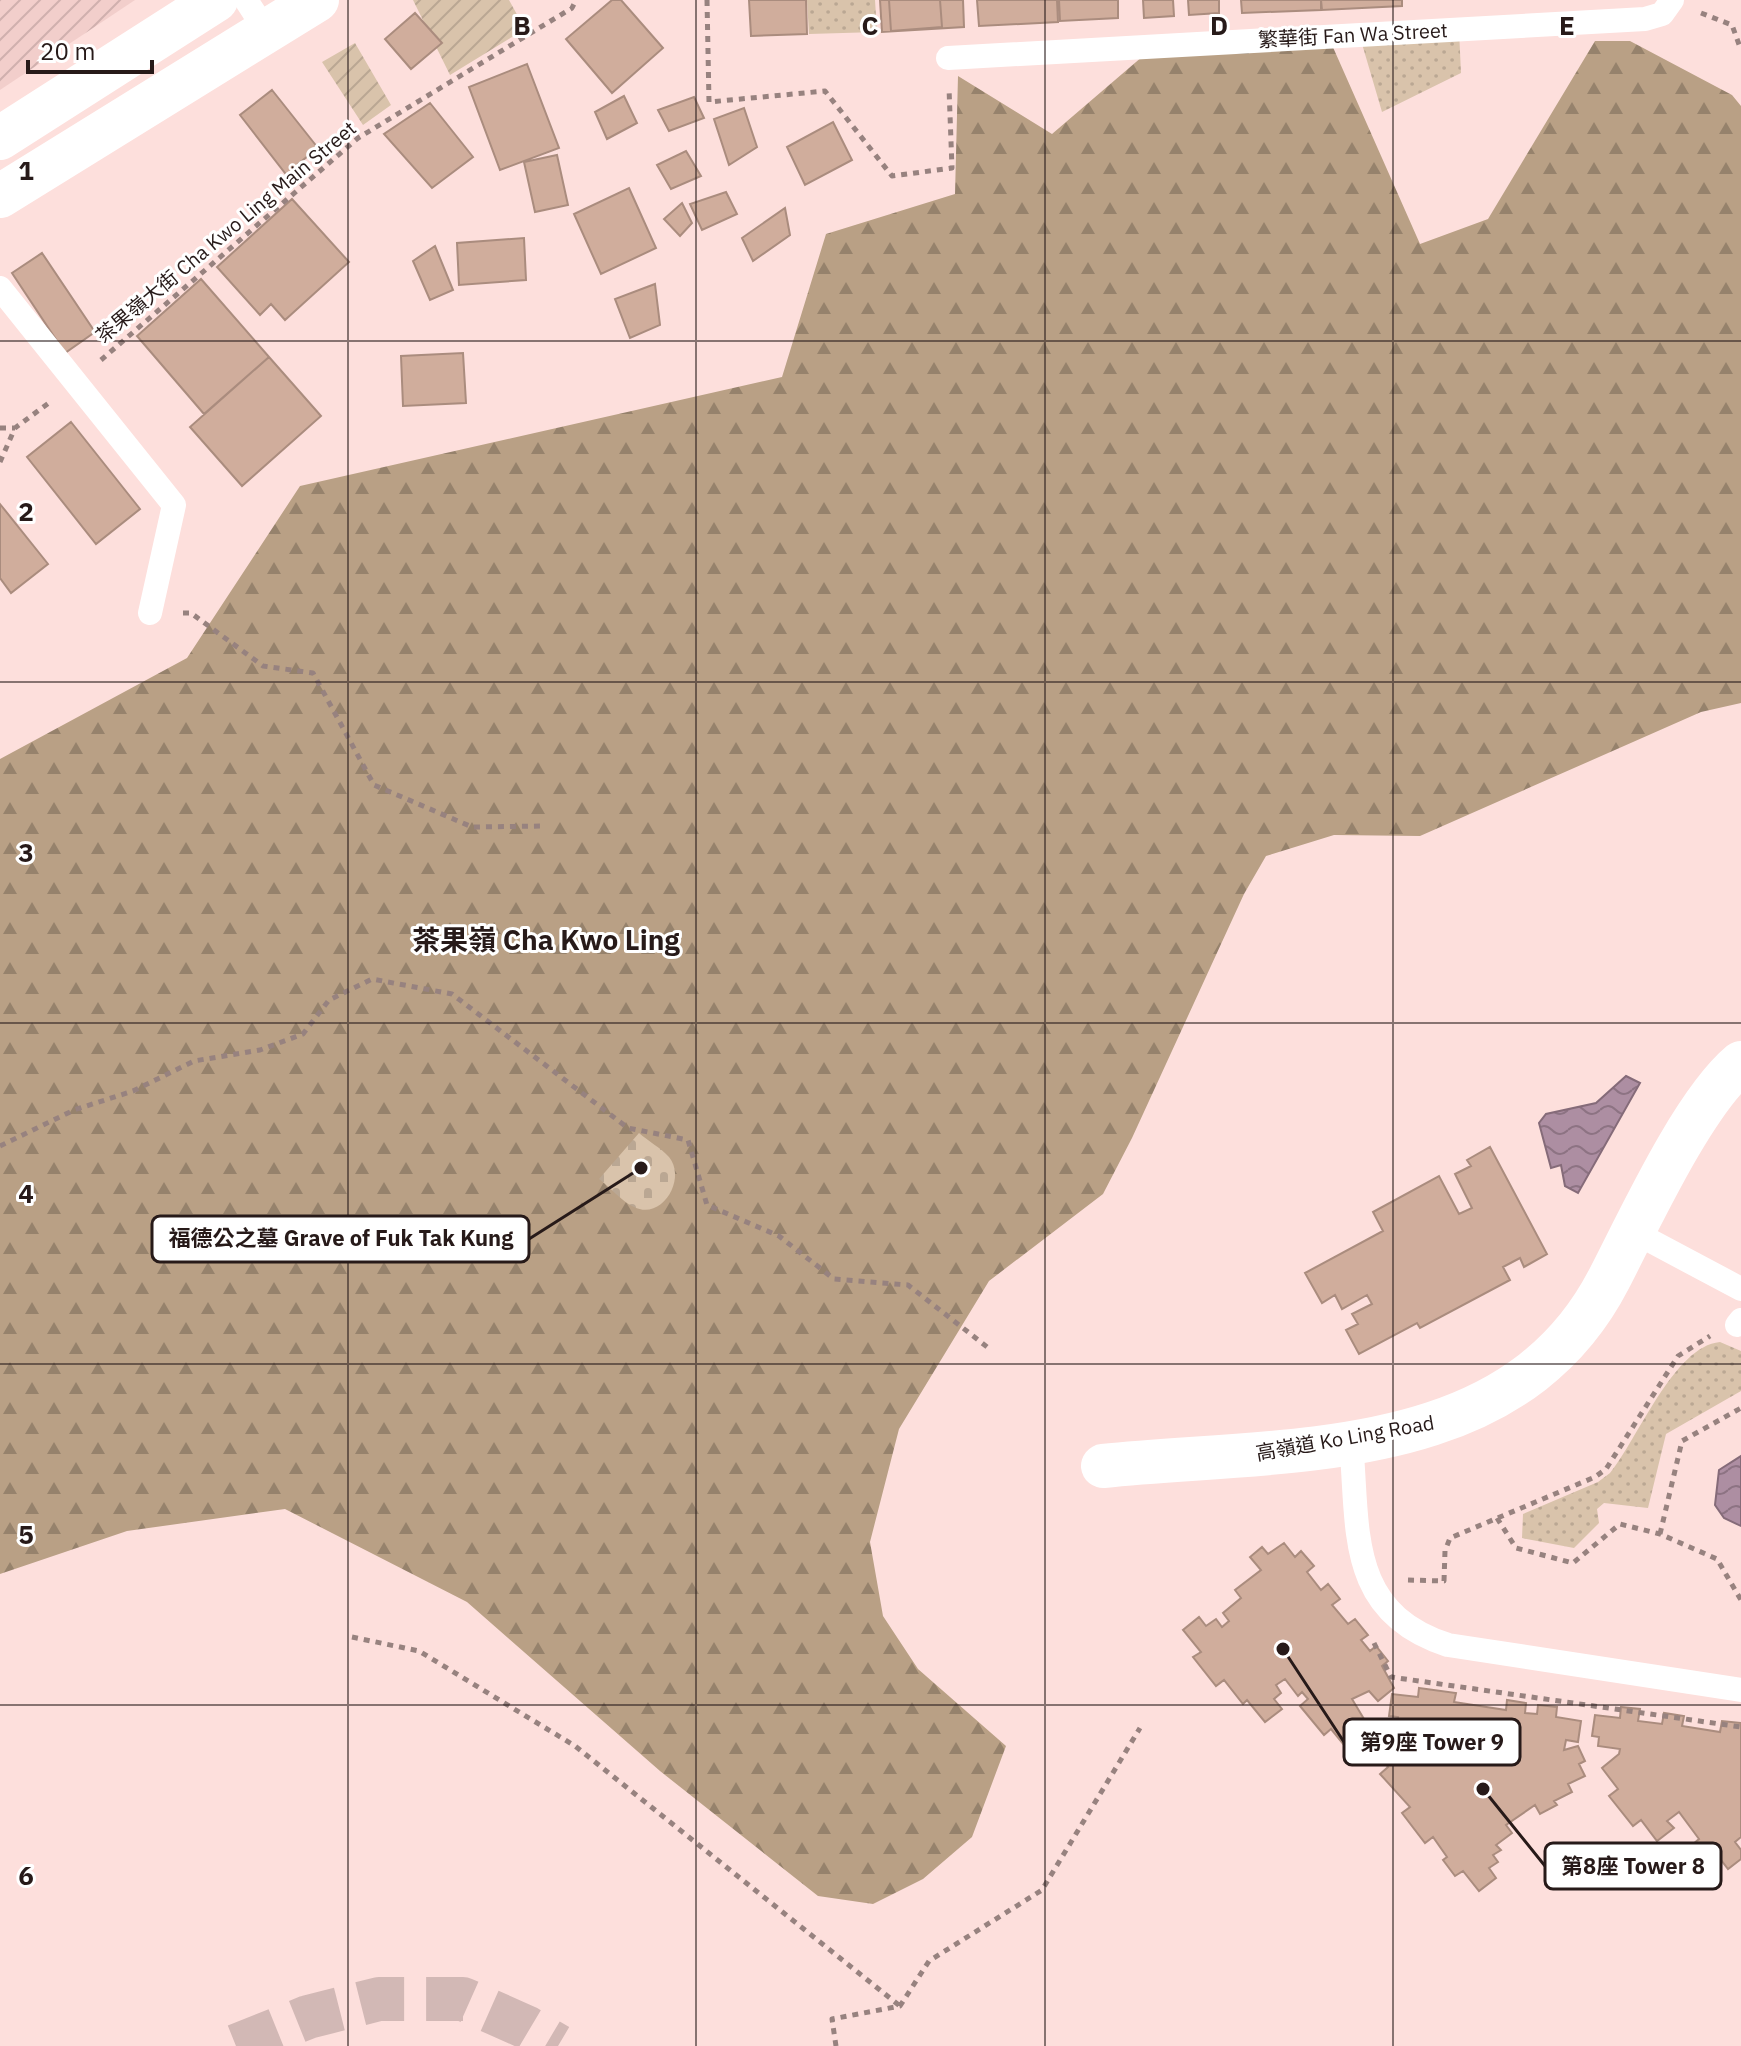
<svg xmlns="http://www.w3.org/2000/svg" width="1741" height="2046" font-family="'IBM Plex Sans','Noto Sans TC',sans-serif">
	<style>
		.industrial { fill: url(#industrial-furrows) }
		.forest { fill: url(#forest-firs) }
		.cemetery { fill: url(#cemetery-stones) }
		.park { fill: url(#park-dots) }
		.garden { fill: url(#garden-furrows) }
		.water { fill: url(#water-waves); stroke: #856b79; stroke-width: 2 }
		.building { fill: #d0ad9c; stroke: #aa8c7e; stroke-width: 2 }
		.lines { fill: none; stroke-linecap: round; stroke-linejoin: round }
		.trunk-tunnel { stroke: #d2b8b5; stroke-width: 44; stroke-dasharray: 44 22; stroke-linecap: butt }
		.path { stroke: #97827f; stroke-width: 5; stroke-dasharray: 6 6; stroke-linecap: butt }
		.service { stroke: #fff; stroke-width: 24 }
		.minor { stroke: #fff; stroke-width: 44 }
		.secondary { stroke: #fff; stroke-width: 44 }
		.grid { fill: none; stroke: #271a19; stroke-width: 2; stroke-opacity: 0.55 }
		.labels { text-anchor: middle; stroke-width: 6; stroke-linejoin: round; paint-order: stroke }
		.street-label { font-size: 20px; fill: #271a19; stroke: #fff }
		.district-label { font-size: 28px; font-weight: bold; fill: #271a19; stroke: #fff }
		.grid-label { font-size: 26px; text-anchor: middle; font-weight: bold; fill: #271a19; stroke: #fff; stroke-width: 6; stroke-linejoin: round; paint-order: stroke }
		.leader { fill: none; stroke: #271a19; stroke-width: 3 }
		.callout-dot { fill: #271a19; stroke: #fff; stroke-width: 3 }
		.callout { fill: #fff; stroke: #271a19; stroke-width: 3 }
		.callout-label { font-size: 22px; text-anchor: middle; font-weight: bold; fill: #271a19 }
	</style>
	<defs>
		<pattern id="industrial-furrows" width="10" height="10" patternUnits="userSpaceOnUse" patternTransform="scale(2)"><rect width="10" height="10" fill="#f2cecb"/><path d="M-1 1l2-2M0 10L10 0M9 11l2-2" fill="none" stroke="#d0b0ae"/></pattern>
		<pattern id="forest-firs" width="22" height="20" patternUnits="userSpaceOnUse" patternTransform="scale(2)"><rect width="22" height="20" fill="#b9a085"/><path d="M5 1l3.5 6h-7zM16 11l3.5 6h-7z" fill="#96826c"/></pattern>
		<pattern id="cemetery-stones" width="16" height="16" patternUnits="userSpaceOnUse" patternTransform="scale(2)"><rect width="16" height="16" fill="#d9c3ab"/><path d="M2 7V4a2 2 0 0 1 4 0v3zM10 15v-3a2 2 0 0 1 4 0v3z" fill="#baa793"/></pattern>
		<pattern id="park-dots" width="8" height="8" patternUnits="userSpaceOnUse" patternTransform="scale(2)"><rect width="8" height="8" fill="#d9c3ab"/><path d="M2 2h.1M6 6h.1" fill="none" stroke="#baa793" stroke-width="1.8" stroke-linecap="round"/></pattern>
		<pattern id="garden-furrows" width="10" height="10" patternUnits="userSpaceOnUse" patternTransform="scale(2)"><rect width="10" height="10" fill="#d9c3ab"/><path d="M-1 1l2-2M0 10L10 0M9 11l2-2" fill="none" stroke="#baa793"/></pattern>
		<pattern id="water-waves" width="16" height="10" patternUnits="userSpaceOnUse" patternTransform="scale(2)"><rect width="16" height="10" fill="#ad8ea2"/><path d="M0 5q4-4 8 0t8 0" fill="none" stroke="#8d7383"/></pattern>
	</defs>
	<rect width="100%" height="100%" fill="#fddfdc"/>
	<path class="industrial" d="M0,0h135l-135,90z"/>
	<path class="forest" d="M1595,41h35l102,54 9,11v597l-40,9 -281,124 -86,-1 -68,21 -22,38 -112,244 -29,56 -114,87 -90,148 -29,113 13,74 35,53 88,77 -34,91 -49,42 -50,25 -55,-8 -158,-125 -193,-169 -182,-93 -158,22 -127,43v-815l187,-101 113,-172 482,-109 44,-143 129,-40 3,-118 94,58 98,-84 182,-5 88,199 68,-25z"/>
	<path class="cemetery" d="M639,1133c9,8 22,15 30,24 18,22 -7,64 -35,50 -13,-6 -24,-20 -35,-28z"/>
	<path class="park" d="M807,0h68l2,32 -68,2z
		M1459,30l2,43 -79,39 -22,-75z
		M1720,1342l21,9v40l-75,43 -18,74 -44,-5 -7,6 2,14 -25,25 -52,-10 1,-24 75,-32 12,-9c28,-34 64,-127 110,-131z"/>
	<path class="garden" d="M413,0h96l16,29 -75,46z
		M355,43l36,62 -28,20 -41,-63z"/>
	<path class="water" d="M1626,1076l14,7 -62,110 -13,-7 -4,-21 -10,3 -12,-45 7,-9 50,-11z
		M1741,1456v70l-17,-8 -9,-13 4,-35z"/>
	<path class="building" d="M612,0h9l42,48 -51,45 -46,-54z
		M749,0h57l1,34 -56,2z
		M880,0h83l1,27 -82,5z
		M889,0h51l2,27 -51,4z
		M977,0h80l1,22 -79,4z
		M1059,0h59v18l-58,3z
		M1143,0h30l1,16 -30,2z
		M1188,0h31v13l-30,2z
		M1241,0h80v10l-79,3z
		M1321,0h81v6l-80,4z
		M415,13l27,30 -31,26 -26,-30z
		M527,64l32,84 -59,22 -31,-83z
		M272,90l46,58 -20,16 6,9 -12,9 -52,-67z
		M624,96l13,27 -30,16 -12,-27z
		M694,97l10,21 -35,13 -11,-21z
		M430,103l43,54 -41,31 -48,-54z
		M744,108l13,39 -28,18 -15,-46z
		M833,122l19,38 -47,25 -18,-38z
		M686,151l15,25 -30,13 -14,-24z
		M557,155l11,50 -33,7 -11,-50z
		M629,188l27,60 -55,26 -27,-60z
		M726,192l11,22 -35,16 -12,-26z
		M292,199l57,63 -64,58 -14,-16 -11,11 -43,-48z
		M682,203l10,20 -12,13 -16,-17z
		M785,208l5,27 -37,26 -11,-23z
		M524,238l2,42 -67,5 -2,-42z
		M435,246l18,44 -23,10 -17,-39z
		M42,253l53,79 -30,21 -53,-80z
		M201,279l68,78 -65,57 -67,-78z
		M655,284l5,41 -30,13 -15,-39z
		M463,353l3,50 -63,3 -2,-50z
		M269,357l52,59 -79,70 -52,-59z
		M71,422l69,87 -44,35 -69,-87z
		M0,504l48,60 -37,29 -11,-15z
		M1490,1147l57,107 -23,13 -4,-9 -17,9 7,13 -90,48 -3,-5 -58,31 -13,-24 12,-6 -6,-10 20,-10 -5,-9 -25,14 -7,-14 -13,8 -17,-30 78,-42 -10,-19 66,-36 20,38 13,-6 -17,-34 16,-8 -4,-6z
		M1284,1543l11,14 6,-6 13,15 -7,6 14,18 7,-6 12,15 -8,6 16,19 7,-5 13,16 -7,5 9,11 6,-5 12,15 -6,5 12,22 -16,13 -9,-10 -17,8 15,25 -9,7 5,7 -14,13 -18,-22 -7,6 -24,-29 8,-7 -6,-7 -4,4 -13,-17 -9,6 5,8 -7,6 8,10 -17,13 -18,-22 -4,4 -19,-24 -8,6 -23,-29 8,-5 -18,-22 16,-13 7,9 10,-7 6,8 7,-6 -6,-8 18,-15 -6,-8 26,-20 -11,-13 12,-10 6,7z
		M1419,1688l37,5 -2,9 52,8 1,-10 19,3 -1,10 12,1 1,-9 19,2 -1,10 25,4 -3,21 -12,-2 -2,10 14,-4 7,15 -6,3 6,12 -17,8 4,8 -18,9 3,4 -17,9 -5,-9 -29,20 6,8 -16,12 5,5 -8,5 5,7 -9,6 7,10 -17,13 -16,-20 -8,5 -12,-16 4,-3 -14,-20 -8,6 -23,-30 8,-6 -30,-33 8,-7 -16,-21 16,-12 8,10 8,-6 18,18 8,-2 -7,-21 -27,-6 2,-10 -9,-1 3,-22 26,3z
		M1621,1707l19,2 -2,12 24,3 2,-11 20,3 -2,10 38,6 2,-11 19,2v114l-6,5 6,8v9l-13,10 -7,-9 -19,15 -13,-17 10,-7 -6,-7 6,-5 -20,-27 -12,9 7,7 -17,13 -16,-21 -8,6 -24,-30 9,-7 -16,-21 17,-14 1,-5 -22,-3 1,-9 -7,-1 3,-21 25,3z"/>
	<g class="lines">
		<path class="trunk-tunnel" d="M236,2046l72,-29 71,-18h84l63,28 32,19"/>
		<path class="path" d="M707,0l2,102 116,-11 67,85 60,-8 -3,-80
			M1701,13l31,12 9,25
			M101,360l257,-222 214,-130 4,-8
			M0,428h15
			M0,462l15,-34 35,-26
			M183,613h8l72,53 50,7 61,112 98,42 73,-1
			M0,1146l74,-36 59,-19 61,-30 66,-11 43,-16 26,-34 43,-21 80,15 176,134 60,12 19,65 72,31 55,43 74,6 83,65
			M1497,1518l19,30 57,15 47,-39 40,10 57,25 24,41
			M1660,1534l22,-93 59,-33
			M1408,1580l36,1 1,-30 5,-13 145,-61 11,-8 72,-113 32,-20
			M352,1637l67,14 156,95 325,260
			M1374,1643l17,34 350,50
			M836,2046l-4,-27 68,-13 29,-45 113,-71 98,-162"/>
		<path class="service" d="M246,0l20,31
			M948,58l697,-39 17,-5 10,-14
			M0,288l174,217 -24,108
			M1634,1232l107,57
			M1737,1325l4,-5
			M1351,1441c8,89 -5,171 97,204l293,45"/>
		<path class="minor" d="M1103,1466c182,-19 409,1 506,-187 30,-58 84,-176 132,-216"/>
		<path class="secondary" d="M0,138l216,-138
			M0,196l317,-196"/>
	</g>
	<path class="grid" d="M348,0v2046M696,0v2046M1045,0v2046M1393,0v2046M0,341h1741M0,682h1741M0,1023h1741M0,1364h1741M0,1705h1741"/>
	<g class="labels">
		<g class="street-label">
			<text transform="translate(1353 35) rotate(-3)" y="7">繁華街 Fan Wa Street</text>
			<text transform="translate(226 232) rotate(-40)" y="7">茶果嶺大街 Cha Kwo Ling Main Street</text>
			<text transform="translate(1345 1438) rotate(-10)" y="7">高嶺道 Ko Ling Road</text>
		</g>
		<g class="district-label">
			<text x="546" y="950">茶果嶺 Cha Kwo Ling</text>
		</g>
	</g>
	<g class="grid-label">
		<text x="522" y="35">B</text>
		<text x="870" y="35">C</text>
		<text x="1219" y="35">D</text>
		<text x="1567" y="35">E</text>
		<text x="26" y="180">1</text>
		<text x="26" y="521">2</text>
		<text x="26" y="862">3</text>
		<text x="26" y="1203">4</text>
		<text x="26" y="1544">5</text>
		<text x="26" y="1885">6</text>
	</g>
	<path class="leader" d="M641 1168L529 1239M1283 1649L1344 1742M1483 1789L1545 1866"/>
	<g class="callout-dot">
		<circle cx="641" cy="1168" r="8"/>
		<circle cx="1283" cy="1649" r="8"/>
		<circle cx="1483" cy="1789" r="8"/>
	</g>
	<g class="callout">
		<rect x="152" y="1216" width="377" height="46" rx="8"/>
		<rect x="1344" y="1719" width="176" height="46" rx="8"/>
		<rect x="1545" y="1843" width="176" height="46" rx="8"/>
	</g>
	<g class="callout-label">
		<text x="341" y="1246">福德公之墓 Grave of Fuk Tak Kung</text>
		<text x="1432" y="1750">第9座 Tower 9</text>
		<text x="1633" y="1874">第8座 Tower 8</text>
	</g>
	<path d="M28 60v12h124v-12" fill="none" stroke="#271a19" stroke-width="4"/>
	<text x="40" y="60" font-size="24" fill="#271a19" stroke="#ffffff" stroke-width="6" paint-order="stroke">20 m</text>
</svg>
